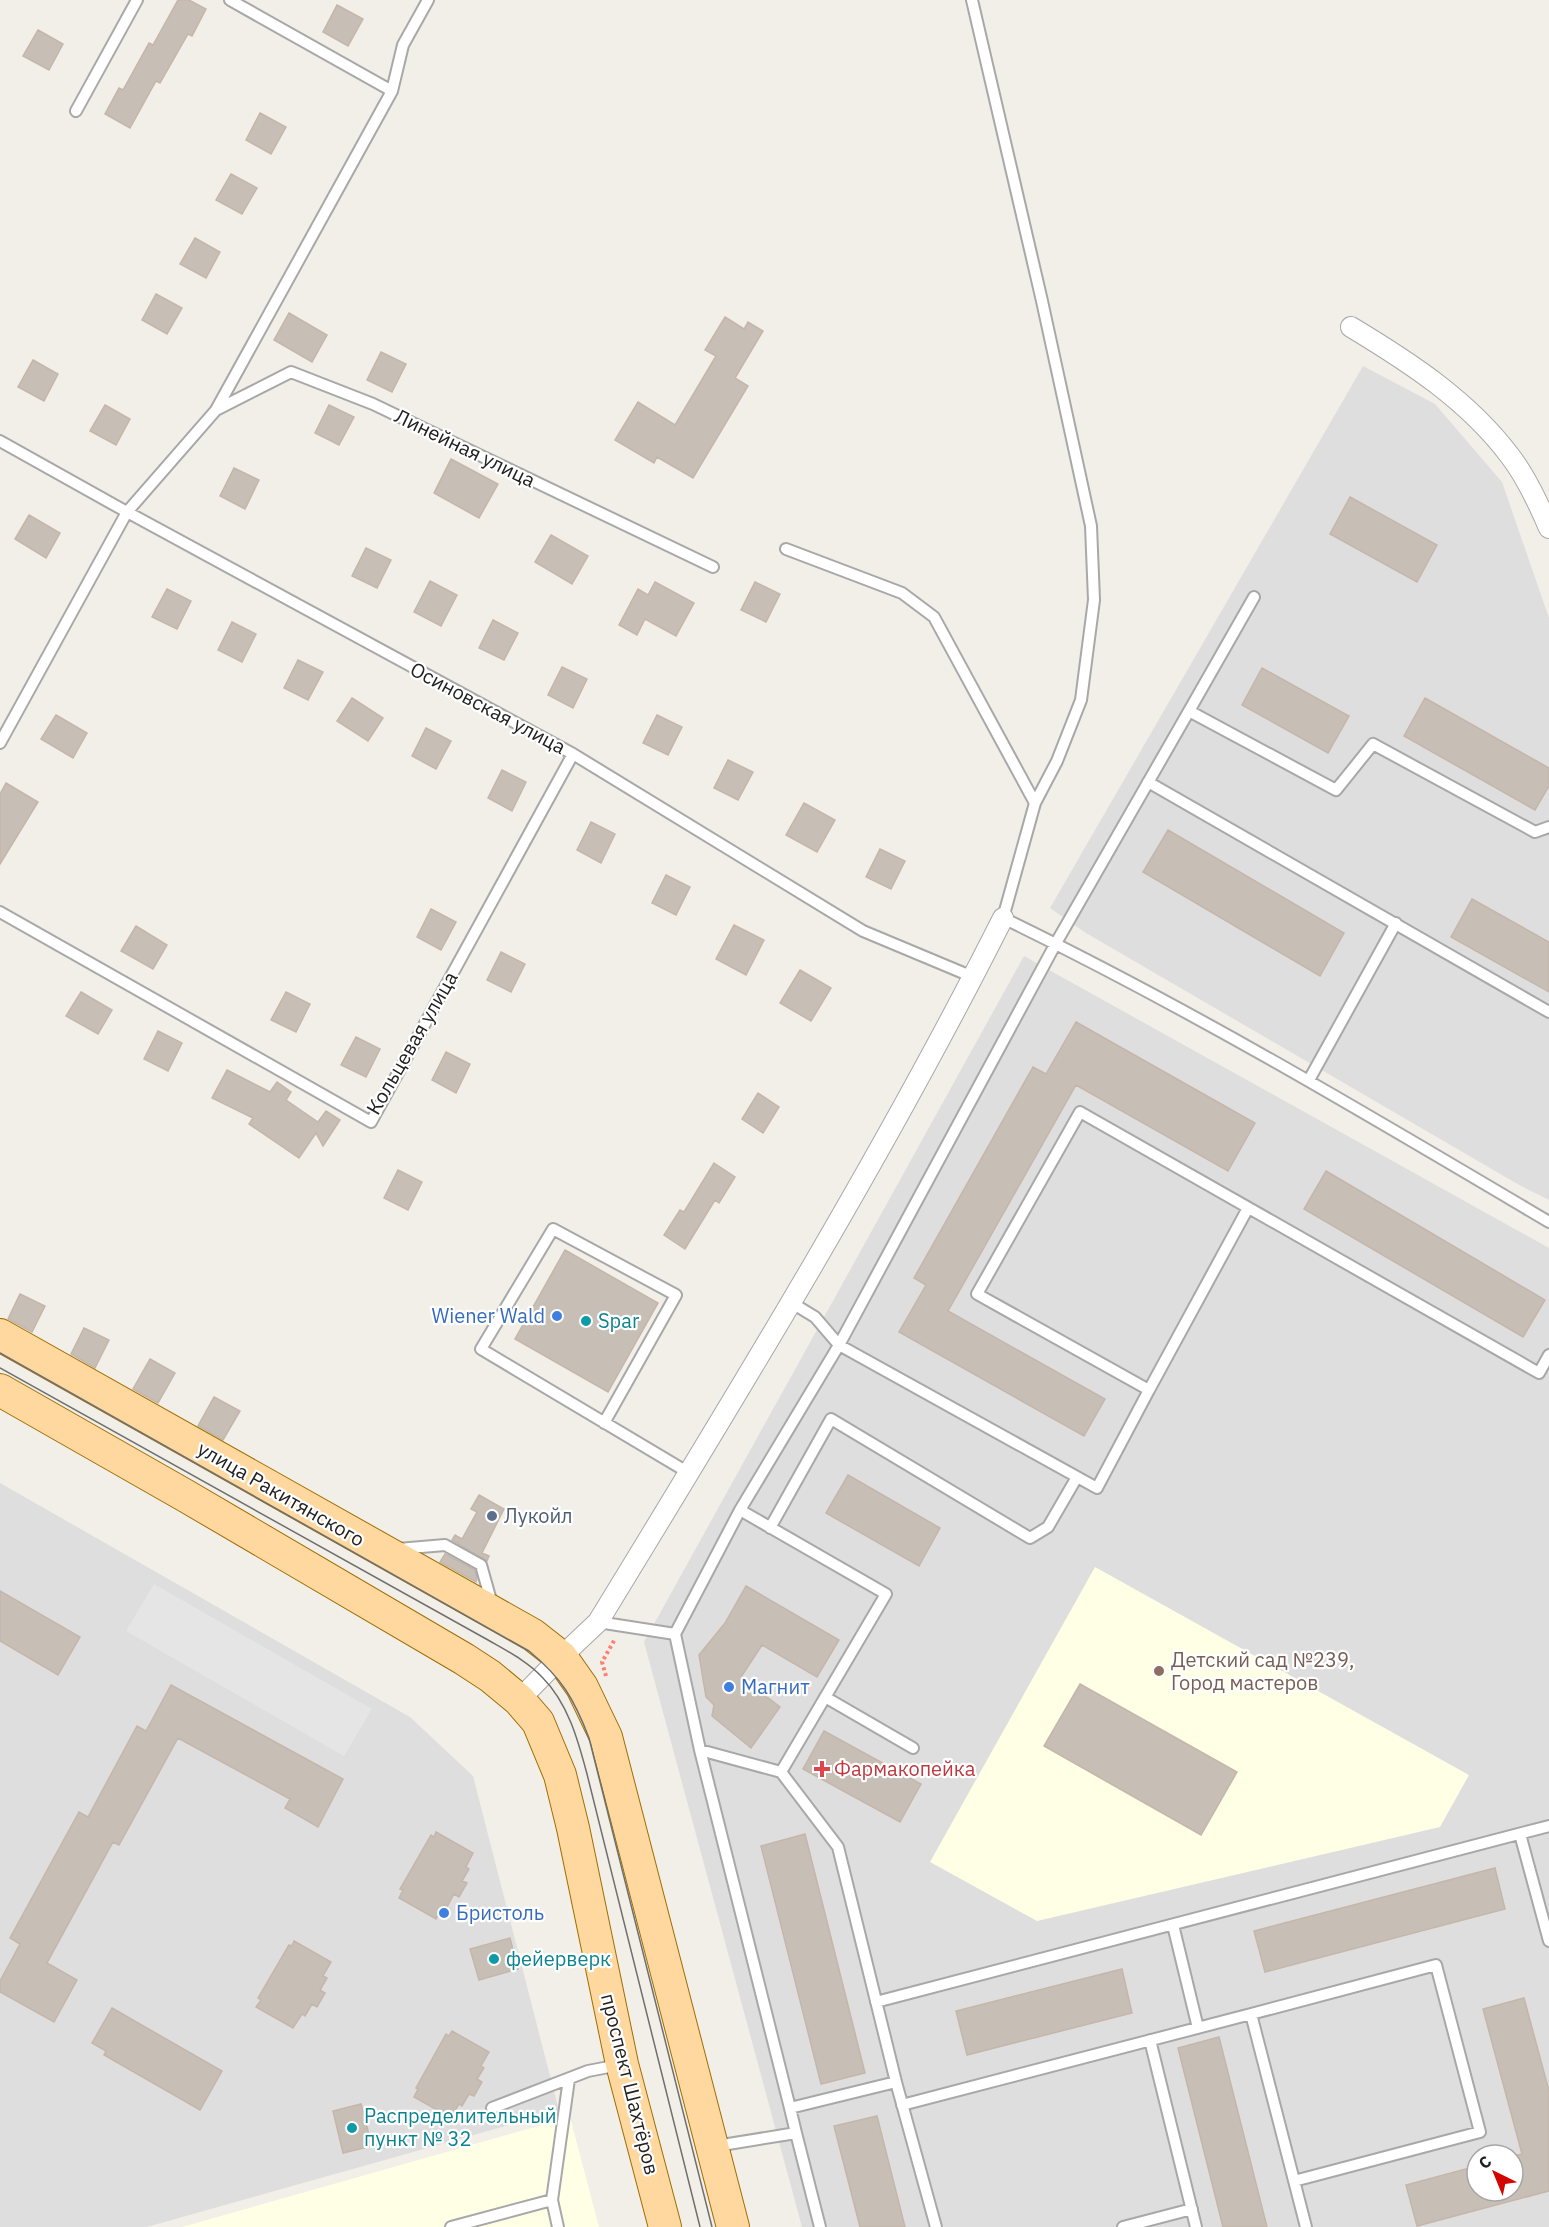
<svg xmlns="http://www.w3.org/2000/svg" width="1549" height="2227" font-family="'IBM Plex Sans',sans-serif">
	<style>
		.residential { fill: #dfdede; fill-rule: evenodd }
		.education { fill: #feffe4 }
		.parking { fill: #e5e5e5 }
		.building { fill: #c7beb6; stroke: #c5b6a9; stroke-width: 1.5 }
		.lines { fill: none; stroke-linecap: round; stroke-linejoin: round }
		.lane-casing { stroke: #a8a8a8; stroke-width: 14 }
		.street-casing { stroke: #a8a8a8; stroke-width: 22 }
		.primary-casing { stroke: #9f6e00; stroke-width: 34 }
		.path { stroke: #ff7e6c; stroke-width: 4; stroke-dasharray: 3 3; stroke-linecap: butt }
		.lane { stroke: #fff; stroke-width: 10 }
		.street { stroke: #fff; stroke-width: 20 }
		.primary { stroke: #ffd8a0; stroke-width: 32 }
		.tram { stroke: #6f6f6f; stroke-width: 1.5 }
		.shop-dot { fill: #3f7fe0; stroke: #fff; stroke-width: 2 }
		.culture-dot { fill: #0f9aa8; stroke: #fff; stroke-width: 2 }
		.service-dot { fill: #5c6f8a; stroke: #fff; stroke-width: 2 }
		.education-dot { fill: #8d6e63; stroke: #fff; stroke-width: 2 }
		.health-dot { fill: #e0444e; stroke: #fff; stroke-width: 2 }
		.labels { text-anchor: middle; stroke-width: 4.5; stroke-linejoin: round; paint-order: stroke }
		.street-label { font-size: 20px; fill: #212121; stroke: #fff }
		.shop-label { font-size: 20px; fill: #366cbe; stroke: #fff; text-anchor: start }
		.culture-label { font-size: 20px; fill: #0d838f; stroke: #fff; text-anchor: start }
		.service-label { font-size: 20px; fill: #4e5e75; stroke: #fff; text-anchor: start }
		.education-label { font-size: 20px; fill: #785e54; stroke: #fff; text-anchor: start }
		.health-label { font-size: 20px; fill: #be3a42; stroke: #fff; text-anchor: start }
	</style>
	<rect width="100%" height="100%" fill="#f2efe8"/>
	<path class="residential" d="M1363,366l72,38 67,78 47,136v582l-28,-14 -435,-253 -36,-25z
		M1024,956l525,292v979h-747l-158,-585zM1477,2155h36v36h-36z
		M0,1483l410,234 63,59 86,335 -412,116h-147z"/>
	<path class="education" d="M1095,1567l374,208 -29,52 -403,94 -107,-59z
		M570,2117l29,110h-417z"/>
	<path class="parking" d="M154,1584l218,125 -28,47 -218,-125z"/>
	<path class="building" d="M178,0h11l17,9 -14,27 -4,-2 -28,49 -4,-2 -26,47 -25,-14 14,-26 4,2 26,-47 4,2z
		M337,5l26,14 -15,27 -25,-14z
		M38,30l25,14 -14,26 -26,-14z
		M260,113l26,14 -15,27 -25,-14z
		M231,174l26,14 -15,26 -26,-14z
		M195,238l25,14 -14,26 -26,-14z
		M156,294l26,14 -15,26 -25,-14z
		M289,313l38,22 -15,27 -38,-22z
		M725,317l19,12 4,-7 15,9 -28,47 13,8 -55,92 -36,-21 -3,6 -39,-23 23,-38 37,23 41,-69 -11,-6z
		M381,352l25,12 -14,28 -25,-12z
		M33,360l25,14 -14,27 -26,-14z
		M105,405l25,14 -14,26 -26,-14z
		M329,405l25,12 -15,28 -24,-12z
		M451,459l47,25 -19,34 -45,-25z
		M234,468l25,12 -14,29 -25,-13z
		M1350,497l87,48 -20,37 -87,-48z
		M29,515l31,18 -14,25 -31,-19z
		M551,535l37,21 -16,28 -37,-22z
		M366,548l25,12 -14,28 -25,-12z
		M430,581l27,14 -16,31 -27,-14z
		M655,582l39,21 -18,33 -31,-17 -8,16 -18,-10 19,-36 10,6z
		M755,582l25,12 -14,28 -25,-12z
		M167,589l24,12 -14,28 -25,-12z
		M493,620l25,13 -14,27 -25,-12z
		M232,622l24,12 -14,28 -24,-12z
		M298,660l25,12 -15,28 -24,-12z
		M562,667l25,12 -14,29 -25,-13z
		M1262,668l87,48 -21,37 -86,-48z
		M352,698l31,20 -15,23 -31,-20z
		M1425,698l124,70v18l-14,24 -131,-74z
		M56,715l31,18 -14,25 -32,-19z
		M657,715l25,12 -14,28 -25,-12z
		M426,728l25,13 -15,28 -24,-13z
		M728,760l25,12 -15,28 -24,-12z
		M502,770l24,12 -14,29 -24,-13z
		M6,783l32,19 -38,62v-70z
		M804,803l31,17 -18,32 -31,-17z
		M591,822l24,12 -14,29 -24,-13z
		M1168,830l176,103 -24,43 -177,-104z
		M880,849l25,12 -14,28 -25,-12z
		M666,875l24,12 -14,28 -24,-12z
		M1472,899l77,43v50l-98,-55z
		M431,909l25,13 -15,28 -24,-13z
		M734,925l30,15 -18,35 -30,-16z
		M136,926l31,19 -14,24 -32,-18z
		M501,952l24,12 -14,28 -24,-12z
		M800,970l31,18 -20,33 -31,-18z
		M81,992l31,18 -14,24 -32,-18z
		M286,992l24,12 -14,28 -25,-12z
		M1076,1022l179,101 -27,48 -152,-86 -128,226 157,88 -21,37 -185,-104 27,-47 -12,-7 119,-211 13,7z
		M158,1031l24,12 -14,28 -24,-12z
		M356,1037l24,12 -14,28 -25,-12z
		M446,1052l24,12 -14,29 -24,-13z
		M227,1070l43,22 7,-10 14,10 -5,8 32,22 8,-11 14,9 -17,26 -7,-13 -17,25 -50,-34 4,-6 -41,-20z
		M758,1093l21,14 -16,26 -21,-14z
		M714,1163l21,14 -16,26 -4,-3 -30,49 -21,-14 16,-25 4,2z
		M398,1170l24,12 -14,28 -24,-12z
		M1326,1171l219,129 -22,37 -219,-128z
		M565,1250l93,53 -50,89 -93,-53z
		M20,1294l25,12 -13,26 -24,-13z
		M84,1328l25,12 -14,28 -24,-14z
		M150,1359l25,14 -17,30 -25,-14z
		M214,1397l26,14 -17,29 -25,-14z
		M848,1475l92,53 -21,38 -93,-53z
		M479,1495l25,14 -22,44 7,3 -2,5 -35,-21 3,-5 7,4 15,-27 -6,-3z
		M445,1554l30,16 2,9 -1,3 -36,-20z
		M746,1586l93,54 -22,37 -55,-32 -21,32 39,30 -29,41 -39,-32 2,-11 -8,-8 -7,-42 26,-32z
		M0,1591l80,46 -22,38 -58,-34z
		M1080,1684l157,88 -36,63 -157,-89z
		M171,1685l172,94 -25,48 -33,-19 5,-9 -112,-61 -59,107 -6,-3 -66,121 30,17 -23,42 -54,-30v-11l20,-37 -10,-6 69,-126 9,5 49,-91 9,5z
		M824,1731l97,53 -21,38 -97,-53z
		M436,1832l37,21 -7,14 3,2 -7,12 5,2 -8,14 -5,-3 -7,13 -3,-2 -8,14 -37,-21 4,-8 -3,-1 31,-54 3,2z
		M805,1834l60,239 -44,11 -60,-238z
		M1495,1868l10,41 -240,63 -11,-41z
		M510,1938l8,31 -39,11 -9,-31z
		M294,1941l37,21 -8,14 4,2 -7,12 5,3 -8,14 -5,-3 -7,12 -3,-2 -9,14 -37,-21 5,-7 -3,-2 31,-53 3,1z
		M1122,1969l10,44 -165,42 -11,-44z
		M1524,1998l25,93v100l-132,35 -11,-41 71,-19v25h36v-35l9,-2 -39,-145z
		M112,2008l110,63 -22,39 -96,-55 2,-4 -14,-8z
		M452,2031l37,21 -8,14 3,2 -7,11 5,3 -8,14 -5,-2 -7,12 -3,-2 -8,14 -37,-21 4,-8 -2,-1 30,-54 3,2z
		M1219,2037l48,190h-44l-45,-179z
		M361,2104l11,42 -29,7 -10,-42z
		M877,2116l28,111h-45l-26,-101z"/>
	<g class="lines">
		<defs>
			<path id="lane" d="M230,0l162,91
				M972,0l70,301 49,225 3,74 -13,100 -24,61 -22,42 -32,115c188,91 367,198 546,304
				M76,111l61,-111
				M216,410l75,-38 82,32 340,163
				M0,441l127,71 446,242 290,177 110,46
				M786,549l116,44 32,24 101,186
				M1189,711l65,-114
				M0,743l127,-231 89,-102 176,-319 11,-46 25,-45
				M1148,782l401,230
				M0,912l371,210 202,-368
				M1309,1080l87,-157
				M792,1303l23,14 24,28 217,-402 133,-232 147,79 37,-46 162,88 14,-5
				M1149,1390l99,-182
				M604,1423l72,-128 -123,-66 -72,120 208,124
				M770,1528l61,-109 199,119 18,-11 29,-50
				M398,1549l47,-4 36,20 11,39
				M598,1622l77,12 25,116 90,358
				M675,1634l65,-124 99,-165 258,143 52,-98 -172,-96 103,-182 459,261 10,-18
				M825,1697l88,51
				M700,1750l81,22 105,-178 -146,-84
				M781,1772l57,75 58,235 40,145
				M1520,1834l29,107
				M1173,1925l25,103
				M876,2002l673,-176
				M1251,2014l185,-49 44,167 -186,49
				M1150,2040l46,187
				M902,2105l349,-91 55,213
				M492,2108l96,-37 31,-6
				M796,2133l24,94
				M716,2146l80,-13 -6,-25 106,-26
				M552,2200l6,27
				M451,2227l101,-27 17,-121
				M1123,2227l69,-18"/>
			<path id="street" d="M1351,327c58,35 117,73 159,129 14,18 30,51 39,72
				M519,1700l42,-43 37,-35c141,-231 283,-462 405,-704"/>
			<path id="primary" d="M0,1335l533,300 28,22 21,30 24,50 127,490
				M0,1390l186,106 278,163 26,17 29,24 19,22 22,53 13,53 49,236 43,163"/>
		</defs>
		<use href="#lane" class="lane-casing"/>
		<use href="#street" class="street-casing"/>
		<use href="#primary" class="primary-casing"/>
		<path class="path" d="M606,1676l-4,-14 13,-23"/>
		<use href="#lane" class="lane"/>
		<use href="#street" class="street"/>
		<use href="#primary" class="primary"/>
		<path class="tram" d="M0,1353l529,298c33,27 45,48 60,87l123,489
			M0,1368l488,272c19,11 39,21 54,37 26,26 36,63 45,97l113,453"/>
	</g>
	<g class="shop-dot">
		<circle cx="557" cy="1316" r="6"/>
		<circle cx="729" cy="1687" r="6"/>
		<circle cx="444" cy="1913" r="6"/>
	</g>
	<g class="culture-dot">
		<circle cx="586" cy="1321" r="6"/>
		<circle cx="494" cy="1959" r="6"/>
		<circle cx="352" cy="2128" r="6"/>
	</g>
	<circle class="service-dot" cx="492" cy="1516" r="6"/>
	<circle class="education-dot" cx="1159" cy="1671" r="6"/>
	<path class="health-dot" d="M819 1760h6v6h6v6h-6v6h-6v-6h-6v-6h6z"/>
	<g class="labels">
		<g class="street-label">
			<text transform="translate(465 448) rotate(26)" y="7">Линейная улица</text>
			<text transform="translate(488 708) rotate(28)" y="7">Осиновская улица</text>
			<text transform="translate(412 1043) rotate(-60)" y="7">Кольцевая улица</text>
			<text transform="translate(281 1494) rotate(30)" y="7">улица Ракитянского</text>
			<text transform="translate(630 2084) rotate(76)" y="7">проспект Шахтёров</text>
		</g>
		<g class="shop-label">
			<text x="545" y="1323" text-anchor="end">Wiener Wald</text>
			<text x="741" y="1694">Магнит</text>
			<text x="456" y="1920">Бристоль</text>
		</g>
		<g class="culture-label">
			<text x="598" y="1328">Spar</text>
			<text x="506" y="1966">фейерверк</text>
			<text x="364" y="2123">Распределительный<tspan x="364" dy="23">пункт № 32</tspan></text>
		</g>
		<g class="service-label">
			<text x="504" y="1523">Лукойл</text>
		</g>
		<g class="education-label">
			<text x="1171" y="1667">Детский сад №239,<tspan x="1171" dy="23">Город мастеров</tspan></text>
		</g>
		<g class="health-label">
			<text x="834" y="1776">Фармакопейка</text>
		</g>
	</g>
	<g transform="translate(1495 2173) rotate(317)"><circle r="28" fill="#ffffff" stroke="#a6a6a6" stroke-width="1.5"/>
	<path d="M0-4.5L10 22L0 15L-10 22Z" fill="#d30500"/>
	<text y="-9" font-size="16" font-weight="bold" text-anchor="middle" fill="#212121">С</text>
	</g>
</svg>
